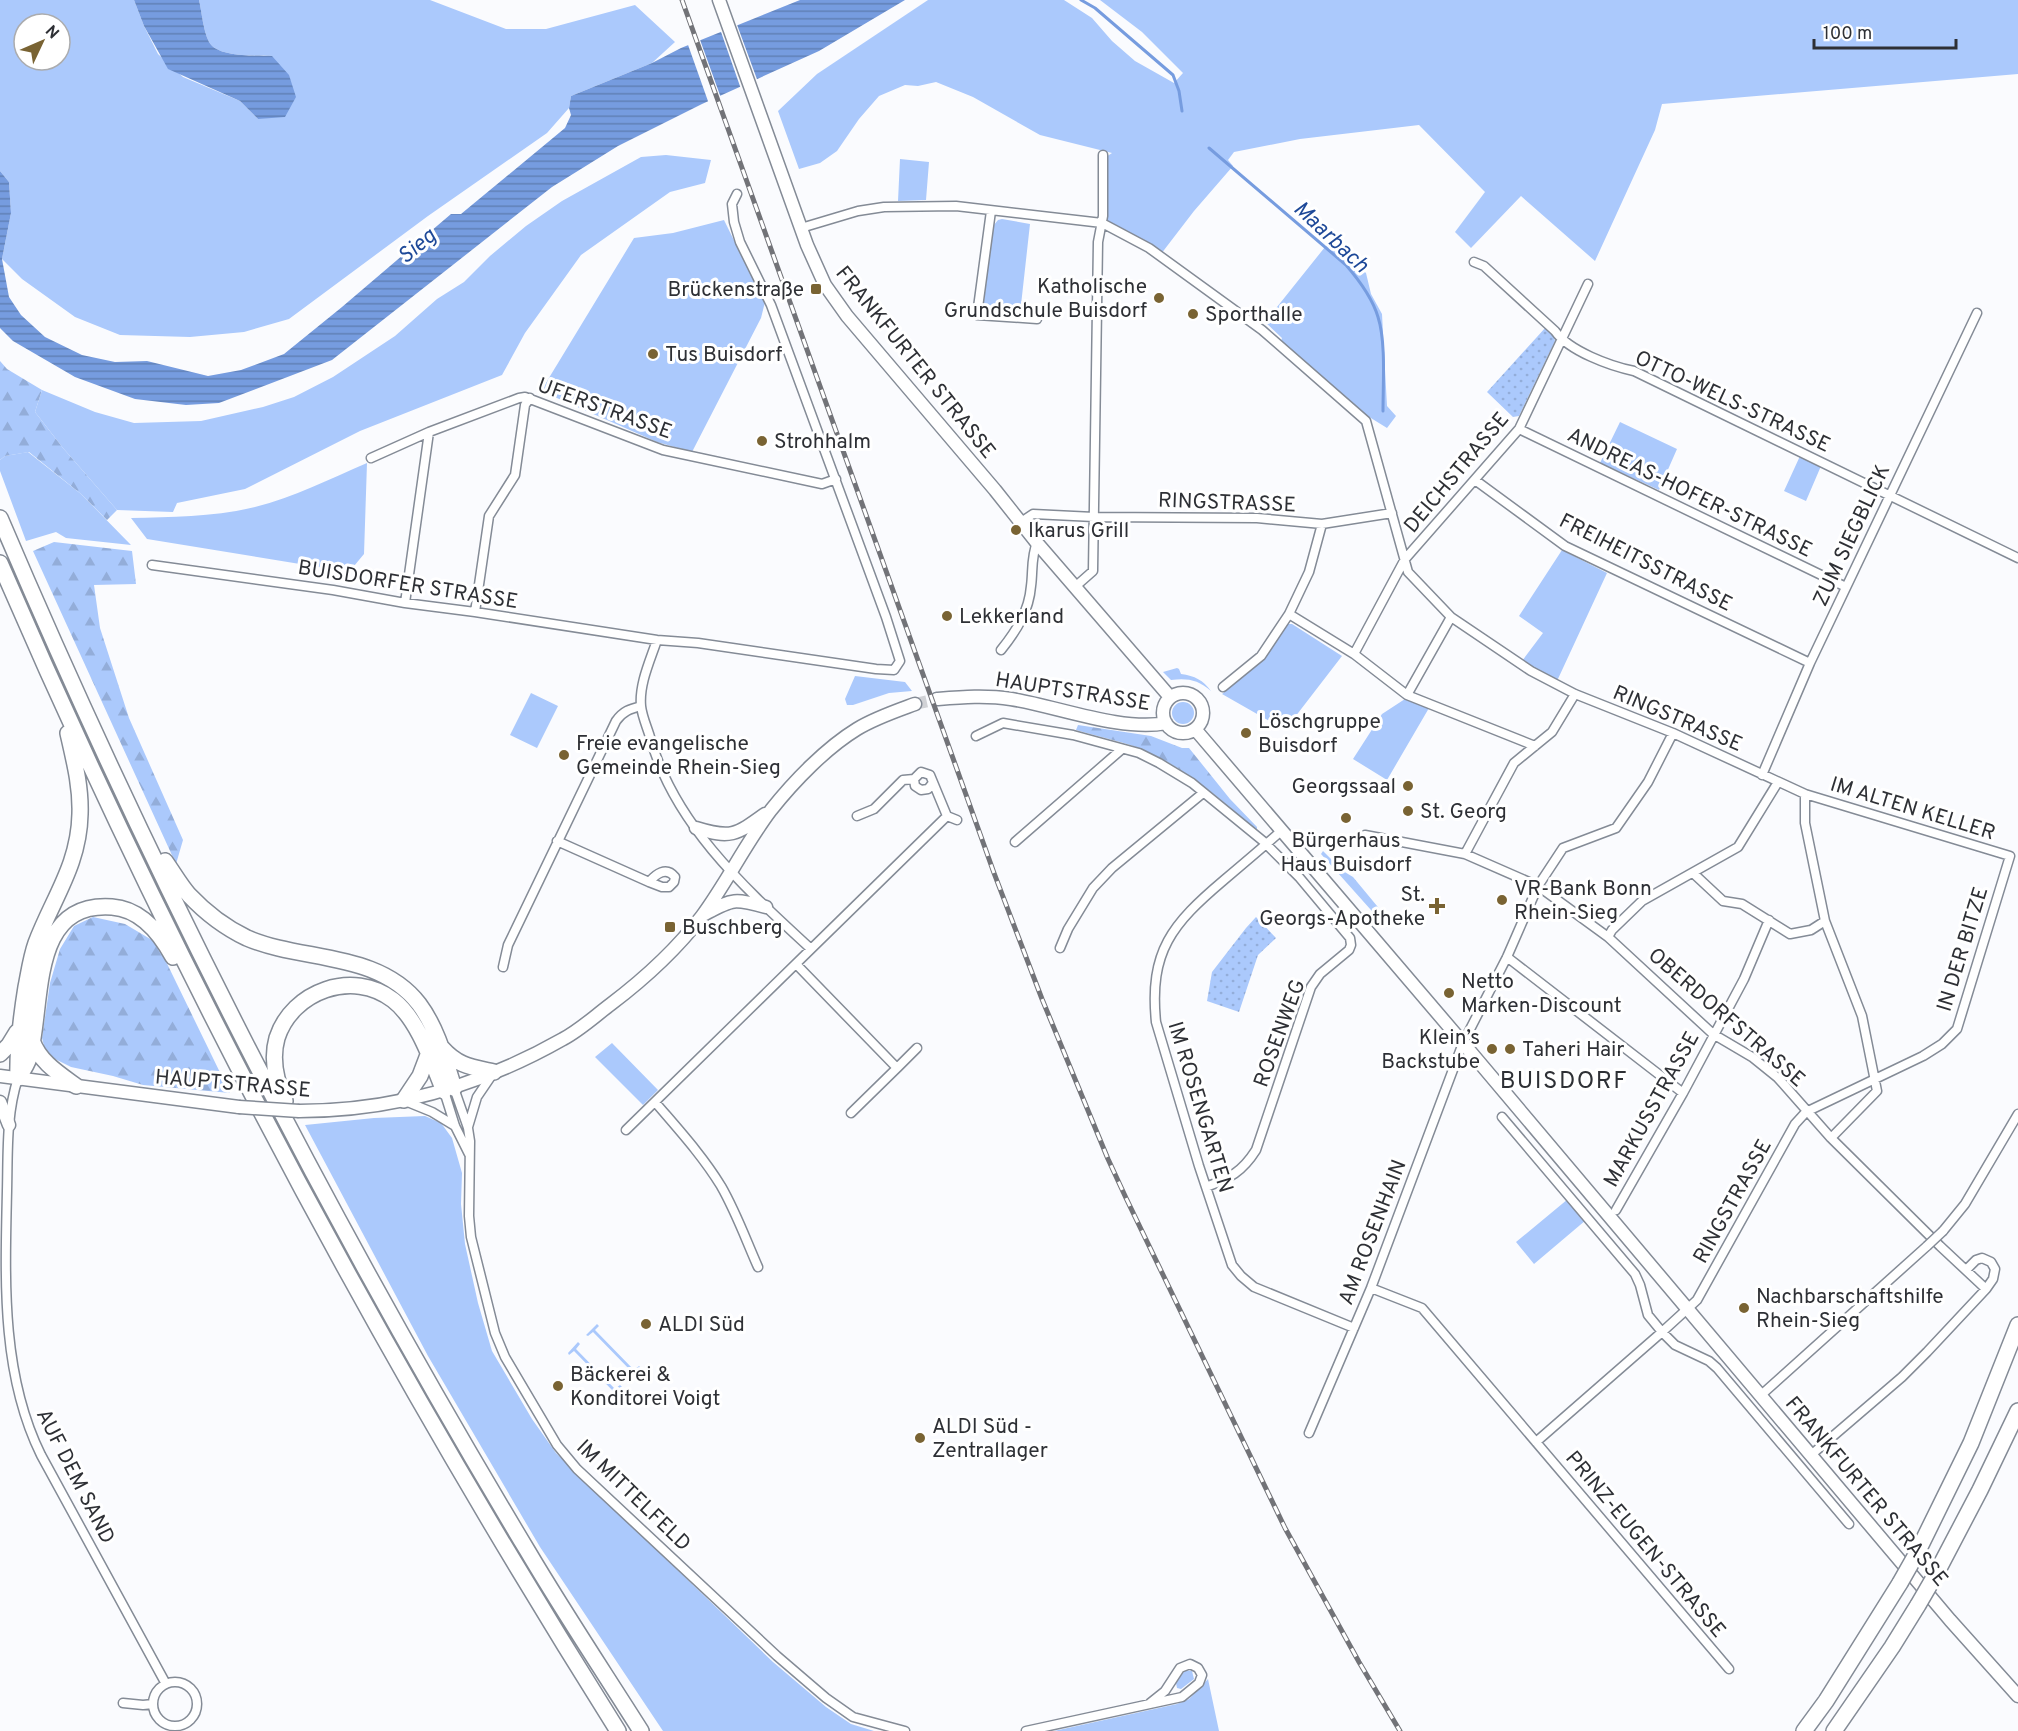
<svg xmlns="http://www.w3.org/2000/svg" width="2018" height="1731" font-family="Overpass,sans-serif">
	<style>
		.grass { fill: #abc9fc; fill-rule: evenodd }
		.forest { fill: url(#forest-firs) }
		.park { fill: url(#park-dots) }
		.water { fill: url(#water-rules) }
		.pier { fill: #fafbfe }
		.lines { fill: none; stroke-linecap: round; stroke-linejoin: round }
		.stream { stroke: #769cdf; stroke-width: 3 }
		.secondary-tunnel { stroke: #d1d2d6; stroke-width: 12; stroke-dasharray: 12 6; stroke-linecap: butt }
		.street-casing { stroke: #848b96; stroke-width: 11 }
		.secondary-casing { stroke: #848b96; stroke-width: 15 }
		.highway-casing { stroke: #848b96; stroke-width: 18 }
		.street { stroke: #fff; stroke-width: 8 }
		.secondary { stroke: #fff; stroke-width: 12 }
		.highway { stroke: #fff; stroke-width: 15 }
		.rail-casing { stroke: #727378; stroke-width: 5 }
		.rail { stroke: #fff; stroke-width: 3; stroke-dasharray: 9; stroke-linecap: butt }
		.street-bridge-casing { stroke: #848b96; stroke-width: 11; stroke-linecap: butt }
		.secondary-bridge-casing { stroke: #848b96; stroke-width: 15; stroke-linecap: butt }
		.highway-bridge-casing { stroke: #848b96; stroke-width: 18; stroke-linecap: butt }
		.street-bridge { stroke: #fff; stroke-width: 8 }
		.secondary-bridge { stroke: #fff; stroke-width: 12 }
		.highway-bridge { stroke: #fff; stroke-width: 15 }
		.poi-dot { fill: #796333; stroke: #fff; stroke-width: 2 }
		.labels { text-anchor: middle; stroke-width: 6; stroke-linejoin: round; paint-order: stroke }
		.poi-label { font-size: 21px; fill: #2e3035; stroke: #fff; text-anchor: start }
		.street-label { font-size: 21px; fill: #2e3035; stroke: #fff }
		.water-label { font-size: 22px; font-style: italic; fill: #1e4998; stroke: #fff }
		.quarter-label { font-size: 24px; letter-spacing: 1.5px; fill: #2e3035; stroke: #fff }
	</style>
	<defs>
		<pattern id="forest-firs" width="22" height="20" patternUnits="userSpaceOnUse" patternTransform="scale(1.5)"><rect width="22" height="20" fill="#abc9fc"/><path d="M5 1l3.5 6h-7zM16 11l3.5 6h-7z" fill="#93add9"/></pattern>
		<pattern id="park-dots" width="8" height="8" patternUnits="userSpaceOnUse" patternTransform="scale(1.5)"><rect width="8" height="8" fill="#abc9fc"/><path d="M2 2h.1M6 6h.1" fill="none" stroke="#93add9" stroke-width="1.8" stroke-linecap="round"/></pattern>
		<pattern id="water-rules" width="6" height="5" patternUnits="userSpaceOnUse" patternTransform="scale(1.5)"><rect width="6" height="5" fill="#769cdf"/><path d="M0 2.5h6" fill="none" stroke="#6180b6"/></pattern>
	</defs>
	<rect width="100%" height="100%" fill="#fafbfe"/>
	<path class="grass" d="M0,0h134l10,26 14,28 25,23 57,24 18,18 14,-63c-16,-1 -54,2 -63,-14 -6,-12 -7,-29 -10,-42h231l76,29h40l89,-24 40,37 -23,21 -81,33 -2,12 -22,25 -119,83 -139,103 -45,13 -54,5 -70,-2 -45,-18 -53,-38 -20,-20 9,-46 -2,-31 -9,-11zM24,24h36v36h-36z
		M928,0h136l28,18 20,23 23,20 39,22 9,-10 -41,-41 -42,-32h918v74l-356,30 -7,26 -60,131 -74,-65 -50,52 -16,-16 30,-40 -66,-67 -119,14 -66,13 -6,8 5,6 -39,45 -33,43 -56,-33 1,-64 6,-4 -72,-18 -67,-38 -37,-15 -18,4 -13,-1 -26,11 -20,23 -22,32 -17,12 -21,6 -21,-58 39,-37z
		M666,155l45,5 -6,23 -35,9 -89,63 -56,78 -23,42 -142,56 -115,58 -68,14 -4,9 -56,-2 -54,-62 -28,-36 7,-22 53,22 39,11 67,-2 62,-14 31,-10 39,-20 62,-41 42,-37 27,-17 26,-26 36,-30 36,-25 79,-44z
		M900,159l29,3 -3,38 -28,1z
		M1002,219l28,5 -10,90 -37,-4 10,-84 5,-6z
		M724,220l31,63 -2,9 13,6 -5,20 -69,134 -35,-10 -116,-51 93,-153 39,-5z
		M1329,242l37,31 5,21 11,20 5,92 9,10 -9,12 -21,-13 -11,-9 -74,-65 1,-3 -17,-16z
		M1620,422l57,27 -18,41 -59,-27z
		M28,452l53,42 50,51 -65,-7 -10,-6 -30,9 -26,-70v-11l5,-4z
		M1800,456l21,10 -15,35 -22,-10z
		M367,463l-3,91 -15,18 -202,-33 -16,-21c41,-1 84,-1 124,-11 39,-10 75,-28 112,-44z
		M1562,550l45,23 -50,108 -35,-20 21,-28 -24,-17z
		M1287,624h5l50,32 -57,74 -63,-36 42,-36z
		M1177,668l2,1 2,5c14,2 22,6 30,17 -13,-11 -23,-13 -40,-11l-8,-8z
		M855,676l50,6 7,9 -23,2 -36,12h-6l-2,-6z
		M531,693l27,13 -21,42 -27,-13z
		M1405,699l24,9 -42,72 -34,-21 29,-45z
		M1172 713a11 11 0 1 1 22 0a11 11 0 1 1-22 0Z
		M612,1043l46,47 -15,15 -48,-48z
		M425,1116l16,7 11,15 10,35 -1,31 4,40 13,59 14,48 40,68 24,34 217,209 53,45 25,17 23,7h-211l-123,-184 -112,-191 -123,-231 69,-7z
		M1568,1199l18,21 -52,44 -18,-22z
		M597,1324l2,2 -4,4 39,40 5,-4 2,2 -11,11 -2,-2 4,-5 -39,-40 -5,4 -2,-1z
		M578,1342l2,2 -4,5 39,40 5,-4 2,2 -11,10 -2,-2 4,-4 -39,-40 -5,4 -1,-2z
		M1185,1670l7,1 2,8 -13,10 -4,-1 -1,-5z
		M1208,1679l11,52h-165l123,-27 12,-5z"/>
	<path class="forest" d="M0,361l7,8 35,21 -7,22 28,36 54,62 -10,10 -26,-26 -52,-42 -24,4 -5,4z
		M54,542l78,9 4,33 -42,1 6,43 29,90 54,122 -7,24 -143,-313z
		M1078,725l73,11 31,12h7l41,51 27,28v4c-34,-30 -68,-60 -109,-79 -21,-10 -49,-15 -72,-22z
		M1323,851l20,20 10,6 39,47 -5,4 -66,-74z
		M93,917l32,7 32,19 73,150 -87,-8 -30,-9 -42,-9 -16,-8 -10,-9 -3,-12 8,-55 10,-34 14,-23z"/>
	<path class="park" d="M1546,327l7,7 2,7 -36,75 -6,1 -26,-25z
		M1256,917l20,21 -18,17 -19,57 -32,-11 5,-29 34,-44z"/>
	<path class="water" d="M134,0h65c3,13 4,30 10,42 9,16 47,13 63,14l17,19 7,22 -11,20 -27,2 -18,-18 -72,-32 -24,-43z
		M800,0h105l-86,51 -117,53 -84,42 -66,41 -220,173 -113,43 -33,2 -51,-6 -60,-22 -62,-36 -13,-13v-157l9,11 2,31 -9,46 7,38 12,18 24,22 37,18 33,7 32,-1 61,15 33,-6 43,-16 58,-47 109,-93h10l104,-86 6,-13 -2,-7 2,-12 81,-33 29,-15z"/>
	<path class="pier" d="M736,22l22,60 -17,7 -21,-60z
		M699,37l22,61 -12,6 -22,-62z"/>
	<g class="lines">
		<path class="stream" d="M1081,0l14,8 78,67 6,16 3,20
			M1209,148l137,117c13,15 26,32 32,52 8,25 5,66 5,94"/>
		<path class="secondary-tunnel" d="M915,704l22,-5"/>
		<defs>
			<path id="street" d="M991,211l-14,104 60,4
				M801,228l57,-17 26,-4 72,-1 146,17 47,25 113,82 104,91 42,151 43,45 80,54 44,23 98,39 132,61v29l20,98 37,95 15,75 -46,47
				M1474,262l10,4 71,65c14,20 55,35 79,40l384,187
				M1519,429l327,158
				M371,458l58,-26 90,-34 6,-1 138,53 159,34 14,-5
				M1475,480l90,66 245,117
				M1021,522l12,-8 61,3 163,1 65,6 70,-11
				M152,565l181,25 72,13 70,9 182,28 41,3 178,26 18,1 6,-9 -14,-44 -115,-312 -31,-63 -6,-20 -2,-18 5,-10
				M1076,586l17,-15 5,-329 5,-26v-61
				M405,603l24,-171
				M475,612l14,-96 26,-41 10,-70 5,-7
				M1289,614l65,40 53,41 128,51
				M657,640c-7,21 -18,44 -16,66 1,10 6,21 9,31 24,88 96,152 161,212l136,-133
				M1001,650c16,-20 28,-39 30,-64 2,-14 0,-30 6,-43
				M1354,654l51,-95 114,-130 69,-145
				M1223,687l38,-31 28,-42 20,-42 13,-48
				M1407,695l44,-78
				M976,736l27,-13 70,12 66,18 20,10 33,20 71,58 36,36 51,61 1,7 -2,5 -29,24 -9,13 -55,163c-14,22 -26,28 -50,37
				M1762,775l48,-112 167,-350
				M932,784l-4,5 -7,1 -6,-4 -1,-7 7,-7 9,3 17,41
				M857,816l17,-7 29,-29 11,-1
				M947,816l10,4
				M1280,832c-18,16 -37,32 -56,48 -52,44 -75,71 -68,142l43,144 33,99 9,11 13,11 100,41
				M1365,835l100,19 73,32 70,51 105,97 39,23 26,21 53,60 109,108 46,43 7,-10 2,-10 -4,-7 -9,-4 -6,2 -10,10
				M557,841l92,41 13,5h7l5,-5 1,-5c-9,-11 -19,-3 -26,5
				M1015,842l107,-93
				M1465,854l49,-91 38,-31 23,-38
				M1693,873l30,28 19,3 48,30 21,-4 14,-9
				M1608,937l4,-7 30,-29 96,-54 40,-65
				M1060,948l8,-19 25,-41 19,-20 91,-75
				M1507,957l176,136
				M796,964l101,104 -46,45
				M503,967l5,-22 108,-224c7,-10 14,-12 25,-15
				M897,1068l20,-20
				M18,1078c-12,37 -10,75 -11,113 -2,89 -6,183 34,264l125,229
				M454,1088l14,40 2,13 -1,75 2,21 24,96 10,24 52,88 20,24 200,187 49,42 27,19 52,14
				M444,1091l11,35 14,28
				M405,1101l27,11 23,14
				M655,1102c23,27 47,53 66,84 15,26 25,54 37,81
				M1502,1117l133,157 5,11 8,30 14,17 35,-32 98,-176 11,-12 117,-56 19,-12 15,-15 53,-173 -205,-62
				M468,1127l9,-30 17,-25
				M626,1130l185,-181
				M1616,1210l67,-117 61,-114 25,-59
				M1943,1231l22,-27 53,-90
				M1371,1288l51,20 307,361
				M1760,1396l167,-150
				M1309,1433l62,-145 92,-245 44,-86 31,-71 25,-38 53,-20 32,-46 25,-49
				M1536,1442l126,-110 13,13 34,16 8,7 132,156
				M1811,1455l91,-78 25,-25 59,-63
				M153 1704a22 22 0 1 1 44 0a22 22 0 1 1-44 0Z
				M123,1703l20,2 10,-1
				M1026,1731l156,-34 17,-14 3,-8 -4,-7 -8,-4 -10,4 -15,23 -15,12"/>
			<path id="secondary" d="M719,0l88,245 18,40 22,31 148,174 42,53 133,154
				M1163 713a20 20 0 1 1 40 0a20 20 0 1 1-40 0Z
				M937,699c25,-2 49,-4 74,0 45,7 111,33 155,24
				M1195,729l268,314 487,577 68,76
				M696,828c35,11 40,7 69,-14
				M703,915c30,-16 29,-17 63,-8
				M0,1076l239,31
				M0,1102l9,23
				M299,1111c94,0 183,-26 264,-72 17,-9 32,-23 48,-35 33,-25 65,-54 91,-88 25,-34 44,-73 69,-106 23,-29 55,-62 86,-81 18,-11 39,-18 58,-25"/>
			<path id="highway" d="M0,518c151,355 328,701 527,1032 36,61 76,121 114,181
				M0,563c174,405 383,795 618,1168
				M165,861c8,11 15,24 24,34 16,17 37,33 58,43 56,24 131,13 172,66 18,24 26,55 35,84
				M32,1040c7,21 26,33 44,46
				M442,1048c16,18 29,19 52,24
				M0,1054l9,-9 8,-13
				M18,1078c-1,-31 3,-60 8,-91 3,-15 5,-30 10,-44 17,-45 43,-78 44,-129 1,-28 -6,-54 -12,-81
				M18,1078c4,-6 9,-13 11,-20 15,-53 -1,-157 83,-151 29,2 48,26 61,50
				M404,1100l16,-24 8,-21
				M285,1101c-9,-20 -14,-42 -8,-63 15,-47 76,-69 116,-38 25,19 39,62 51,91
				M1917,1553l54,-110 47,-118
				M1936,1574l44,-84 38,-79
				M1804,1731l22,-30 74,-118
				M1834,1731l58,-84 26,-42"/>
		</defs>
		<use href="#street" class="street-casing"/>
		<use href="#secondary" class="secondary-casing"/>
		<use href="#highway" class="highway-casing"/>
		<use href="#street" class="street"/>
		<use href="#secondary" class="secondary"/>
		<use href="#highway" class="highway"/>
		<defs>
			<path id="rail" d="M682,0l312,873 48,126 66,160 18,39 159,330 74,134 41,69"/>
		</defs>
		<use href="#rail" class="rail-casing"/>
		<use href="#rail" class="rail"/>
		<defs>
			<path id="street-bridge" d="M1927,1246l16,-15"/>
			<path id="secondary-bridge" d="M239,1107l60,4"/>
			<path id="highway-bridge" d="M1900,1583l17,-30
				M1918,1605l18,-31"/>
		</defs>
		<use href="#street-bridge" class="street-bridge-casing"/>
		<use href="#secondary-bridge" class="secondary-bridge-casing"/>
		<use href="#highway-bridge" class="highway-bridge-casing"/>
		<use href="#street-bridge" class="street-bridge"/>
		<use href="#secondary-bridge" class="secondary-bridge"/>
		<use href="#highway-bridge" class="highway-bridge"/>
	</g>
	<g class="poi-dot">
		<rect x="810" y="283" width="12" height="12" rx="3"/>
		<circle cx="1159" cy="298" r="6"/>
		<circle cx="1193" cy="314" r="6"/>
		<circle cx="653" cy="354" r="6"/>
		<circle cx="762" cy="441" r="6"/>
		<circle cx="1016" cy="530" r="6"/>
		<circle cx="947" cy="616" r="6"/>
		<circle cx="1246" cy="733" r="6"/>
		<circle cx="564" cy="755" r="6"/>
		<circle cx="1408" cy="786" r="6"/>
		<circle cx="1408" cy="811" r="6"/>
		<circle cx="1346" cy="818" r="6"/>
		<circle cx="1502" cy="900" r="6"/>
		<path d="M1434 897h6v6h6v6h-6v6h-6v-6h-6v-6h6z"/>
		<rect x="664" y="921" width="12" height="12" rx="3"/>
		<circle cx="1449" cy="993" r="6"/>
		<circle cx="1492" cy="1049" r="6"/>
		<circle cx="1510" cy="1049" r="6"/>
		<circle cx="1744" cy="1308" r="6"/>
		<circle cx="646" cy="1324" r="6"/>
		<circle cx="558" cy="1386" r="6"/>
		<circle cx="920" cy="1438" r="6"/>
	</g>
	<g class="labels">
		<g class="poi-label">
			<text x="1147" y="293" text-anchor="end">Katholische<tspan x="1147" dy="24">Grundschule Buisdorf</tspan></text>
			<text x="804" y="296" text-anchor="end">Brückenstraße</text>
			<text x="1205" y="321">Sporthalle</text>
			<text x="665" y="361">Tus Buisdorf</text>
			<text x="774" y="448">Strohhalm</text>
			<text x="1028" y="537">Ikarus Grill</text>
			<text x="959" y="623">Lekkerland</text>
			<text x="1258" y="728">Löschgruppe<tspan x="1258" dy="24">Buisdorf</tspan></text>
			<text x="576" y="750">Freie evangelische<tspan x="576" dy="24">Gemeinde Rhein-Sieg</tspan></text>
			<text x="1396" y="793" text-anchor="end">Georgssaal</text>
			<text x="1420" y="818">St. Georg</text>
			<text x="1346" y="847" text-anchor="middle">Bürgerhaus<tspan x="1346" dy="24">Haus Buisdorf</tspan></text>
			<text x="1514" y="895">VR-Bank Bonn<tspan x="1514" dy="24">Rhein-Sieg</tspan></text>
			<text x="1425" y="901" text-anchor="end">St.<tspan x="1425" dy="24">Georgs-Apotheke</tspan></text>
			<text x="682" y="934">Buschberg</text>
			<text x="1461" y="988">Netto<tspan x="1461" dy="24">Marken-Discount</tspan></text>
			<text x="1480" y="1044" text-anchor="end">Klein’s<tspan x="1480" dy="24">Backstube</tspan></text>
			<text x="1522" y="1056">Taheri Hair</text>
			<text x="1756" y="1303">Nachbarschaftshilfe<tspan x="1756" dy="24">Rhein-Sieg</tspan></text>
			<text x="658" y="1331">ALDI Süd</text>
			<text x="570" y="1381">Bäckerei &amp;<tspan x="570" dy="24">Konditorei Voigt</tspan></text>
			<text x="932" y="1433">ALDI Süd -<tspan x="932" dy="24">Zentrallager</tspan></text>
		</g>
		<g class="street-label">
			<text transform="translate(916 362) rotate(51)" y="7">FRANKFURTER STRASSE</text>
			<text transform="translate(1733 401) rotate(25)" y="7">OTTO-WELS-STRASSE</text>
			<text transform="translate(605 408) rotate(20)" y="7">UFERSTRASSE</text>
			<text transform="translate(1456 472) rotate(-50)" y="7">DEICHSTRASSE</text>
			<text transform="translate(1690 492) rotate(26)" y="7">ANDREAS-HOFER-STRASSE</text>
			<text transform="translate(1227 502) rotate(2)" y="7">RINGSTRASSE</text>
			<text transform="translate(1851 535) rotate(-65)" y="7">ZUM SIEGBLICK</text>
			<text transform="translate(1646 562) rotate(27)" y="7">FREIHEITSSTRASSE</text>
			<text transform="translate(408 584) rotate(9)" y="7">BUISDORFER STRASSE</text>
			<text transform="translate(1073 691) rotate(9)" y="7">HAUPTSTRASSE</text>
			<text transform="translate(1678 718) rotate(23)" y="7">RINGSTRASSE</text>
			<text transform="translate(1913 808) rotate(17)" y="7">IM ALTEN KELLER</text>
			<text transform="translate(1962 949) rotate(-73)" y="7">IN DER BITZE</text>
			<text transform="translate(1727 1017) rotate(41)" y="7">OBERDORFSTRASSE</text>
			<text transform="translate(1279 1033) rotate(-70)" y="7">ROSENWEG</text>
			<text transform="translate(233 1083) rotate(5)" y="7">HAUPTSTRASSE</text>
			<text transform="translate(1201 1107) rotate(73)" y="7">IM ROSENGARTEN</text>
			<text transform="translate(1651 1109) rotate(-61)" y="7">MARKUSSTRASSE</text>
			<text transform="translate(1732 1201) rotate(-61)" y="7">RINGSTRASSE</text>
			<text transform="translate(1372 1232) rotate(-69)" y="7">AM ROSENHAIN</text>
			<text transform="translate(76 1476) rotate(63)" y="7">AUF DEM SAND</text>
			<text transform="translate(1867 1491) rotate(50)" y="7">FRANKFURTER STRASSE</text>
			<text transform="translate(634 1495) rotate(44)" y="7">IM MITTELFELD</text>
			<text transform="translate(1646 1544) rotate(50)" y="7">PRINZ-EUGEN-STRASSE</text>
		</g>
		<g class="water-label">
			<text transform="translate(1332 236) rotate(43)" y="8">Maarbach</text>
			<text transform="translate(416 245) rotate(-40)" y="8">Sieg</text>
		</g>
		<g class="quarter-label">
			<text x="1564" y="1088">BUISDORF</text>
		</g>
	</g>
	<g transform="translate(42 42) rotate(46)"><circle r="28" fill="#ffffff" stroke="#abacae" stroke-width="1.5"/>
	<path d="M0-4.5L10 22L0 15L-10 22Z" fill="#796333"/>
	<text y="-9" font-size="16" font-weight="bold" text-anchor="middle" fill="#2e3035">N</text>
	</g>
	<path d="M1814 39v9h142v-9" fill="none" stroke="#2e3035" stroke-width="3"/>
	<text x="1823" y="39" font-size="18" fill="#2e3035" stroke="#ffffff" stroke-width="4.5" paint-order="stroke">100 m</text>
</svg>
